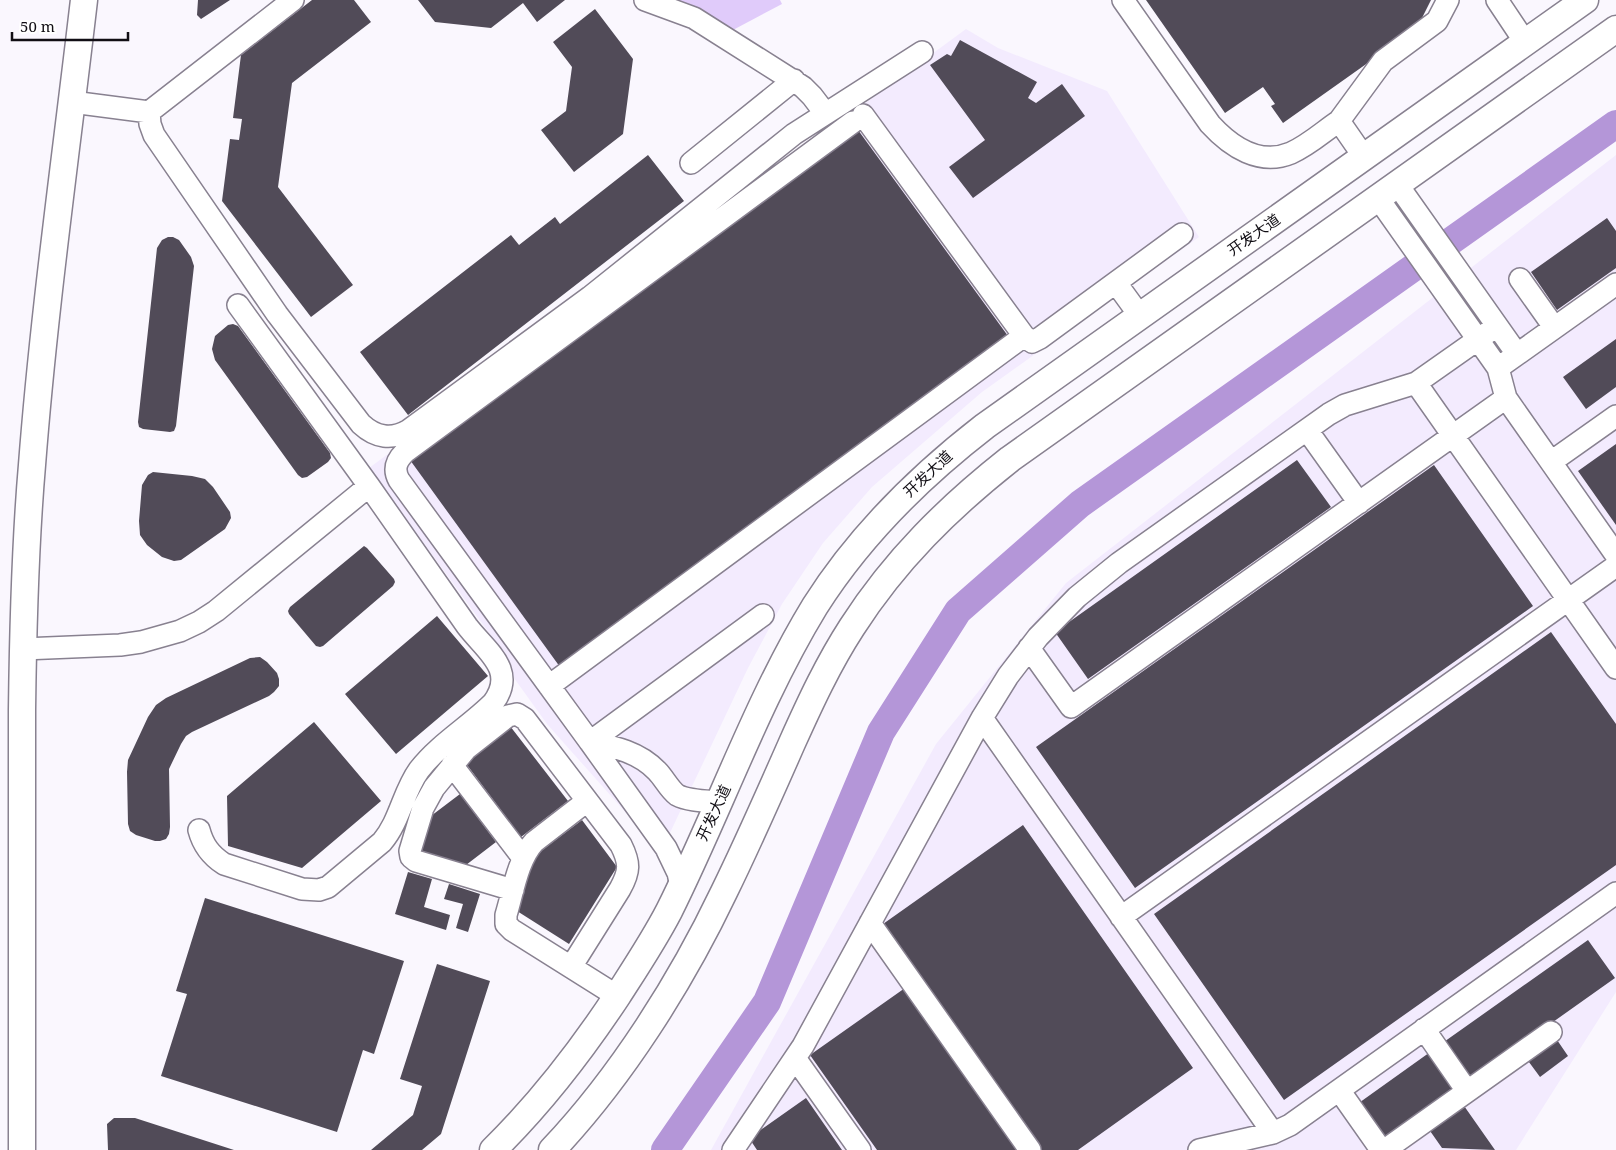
<svg xmlns="http://www.w3.org/2000/svg" width="1616" height="1150" font-family="'Noto Serif','Noto Sans SC',serif">
	<style>
		.built { fill: #f3ebfe }
		.green { fill: #e0cbfa }
		.lines { fill: none; stroke-linecap: round; stroke-linejoin: round }
		.river { stroke: #b496d8; stroke-width: 28 }
		.building { fill: #514b58 }
		.minor-casing { stroke: #888190; stroke-width: 24 }
		.major-casing { stroke: #888190; stroke-width: 29 }
		.minor { stroke: #fff; stroke-width: 21 }
		.major { stroke: #fff; stroke-width: 26 }
		.labels { text-anchor: middle; stroke-width: 5; stroke-linejoin: round; paint-order: stroke }
		.street-label { font-size: 15px; fill: #110e14; stroke: #fff }
	</style>
	<rect width="100%" height="100%" fill="#faf7fe"/>
	<path class="built" d="M966,29l32,19 109,43 92,146 -217,155 -110,95 -49,56 -41,61 -34,64 -89,188 -7,-14 -105,-118 -33,-46 -6,-19 -139,-191z
		M1616,155v837l-100,158h-805l225,-406 130,-161z"/>
	<path class="green" d="M678,0h102l2,4 -49,26z"/>
	<g class="lines">
		<path class="river" d="M665,1150l102,-148 114,-270 77,-121 122,-107 536,-380"/>
	</g>
	<path class="building" d="M198,0h32l-29,19 -4,-4z
		M312,0h42l17,22 -79,61 -14,104 75,98 -42,32 -89,-116 8,-62 9,1 3,-21 -9,-1 8,-63z
		M418,0h147l-28,22 -14,-19 -32,25 -56,-6z
		M1146,0h285l-14,28 -134,95 -12,-17 4,-2 -12,-17 -38,26z
		M595,9l38,50 -10,75 -49,38 -33,-42 25,-19 6,-44 -19,-25z
		M960,40l77,42 -9,16 8,5 26,-19 23,32 -112,82 -24,-31 36,-27 -55,-75 17,-11 4,2z
		M858,130l150,206 -448,331 -150,-207z
		M648,155l36,46 -276,214 -48,-63 151,-117 8,10 36,-28 5,7z
		M1607,218l9,13v37l-59,42 -26,-38z
		M168,237h5l6,3 12,17 3,9 -18,160 -2,5 -4,1 -27,-3 -4,-2 -1,-5 19,-174 5,-8z
		M233,324l5,2 92,127 1,5 -3,4 -21,15 -5,1 -4,-3 -83,-115 -3,-11 3,-13 13,-11z
		M1616,339v48l-30,22 -23,-32z
		M1616,444v81l-38,-54z
		M1297,460l34,47 -243,172 -33,-47z
		M1434,465l99,141 -398,282 -99,-141z
		M153,472l39,4 13,3 8,8 17,25 1,6 -6,11 -44,31 -7,1 -12,-4 -15,-12 -7,-10 -1,-14 3,-36 6,-10z
		M364,546l3,2 27,31 1,3 -2,4 -70,60 -3,1 -4,-1 -27,-32 -1,-3 2,-4z
		M437,616l51,60 -92,78 -51,-60z
		M1551,632l65,92v141l-332,235 -130,-186z
		M260,657l7,5 10,11 2,6v7l-5,6 -5,4 -77,36 -6,4 -5,8 -12,25 1,58 -1,7 -3,5 -6,2h-5l-19,-6 -6,-4 -2,-7 -1,-52 1,-12 20,-43 8,-12 10,-7 84,-40z
		M314,722l67,79 -79,67 -74,-22 -1,-50z
		M510,726l58,75 -47,36 -57,-76z
		M460,794l36,48 -30,23 -48,-14 9,-32z
		M582,820l35,47 -48,77 -52,-33 16,-54z
		M1023,825l170,243 -115,82h-37l-158,-226z
		M408,872l24,7 -8,28 26,8 -4,15 -51,-16z
		M449,884l31,10 -12,38 -12,-4 7,-24 -19,-5z
		M205,898l199,63 -30,93 -11,-4 -26,82 -176,-56 26,-82 -11,-3z
		M1588,940l27,38 -148,105 -26,-39z
		M437,964l53,17 -49,153 -19,16h-51l42,-35 9,-29 -22,-7z
		M905,988l113,162h-141l-67,-95z
		M1555,1037l13,19 -28,21 -14,-19z
		M1433,1050l27,38 -78,55 -26,-38z
		M806,1098l36,52h-85l-8,-12z
		M1462,1103l33,47 -53,-2 -14,-20z
		M114,1118h21l99,32h-126l-1,-26z"/>
	<g class="lines">
		<defs>
			<path id="minor" d="M645,0l49,18 109,69 9,9 13,17
				M1123,0l87,124c21,23 50,42 81,29 18,-8 33,-22 48,-32l25,36
				M1497,0l28,42
				M72,102l77,10 144,-112
				M149,112l1,12 4,11 123,179 84,110c15,14 31,16 48,6l181,-133 204,-163 128,-82
				M863,115l161,221 8,6 8,-4 142,-104
				M1339,121l44,-60 54,-40 11,-21
				M691,163l103,-83
				M1397,184l120,170
				M1378,198l120,170
				M1520,279l34,48
				M1116,283l24,33
				M1616,284l-118,84 8,30 110,157
				M1416,383l200,285
				M1307,430l52,73
				M1551,462l65,-46
				M763,615l-173,127 -191,-262c-6,-11 -3,-19 6,-28l448,-330
				M1029,648l42,59 435,-309
				M23,649l97,-4 21,-3 39,-11 19,-9 17,-11 153,-125
				M549,686l475,-350
				M982,718l291,415
				M590,742l76,106 12,25 3,13
				M590,742c25,5 49,10 67,29 7,7 12,18 20,24 11,6 30,6 42,7
				M452,765l71,93
				M587,801l-53,41c-16,17 -21,50 -28,73v9l6,6 105,66
				M199,830c4,15 11,25 25,34l78,25 17,1 9,-3 54,-45c18,-21 21,-50 37,-72 20,-26 51,-44 74,-67 25,-33 -8,-53 -26,-77l-98,-140 -131,-181
				M513,890l-97,-29 -5,-4 -1,-6 13,-43 11,-20 32,-39 42,-33 9,-2 8,5 96,126c9,18 9,26 -1,44l-49,78
				M1121,917l495,-351
				M870,923l160,227
				M1424,1029l43,62
				M795,1058l65,92
				M1339,1090l38,54 5,4 7,-1 162,-115
				M733,1150l70,-104 179,-328 26,-42 30,-39 39,-40 42,-34 210,-149 16,-9 71,-22 81,-57
				M1199,1150l74,-17 17,-8 326,-232"/>
			<path id="major" d="M22,1150v-440c1,-82 3,-164 10,-245 12,-156 34,-310 52,-465
				M493,1150c48,-47 88,-99 125,-155 18,-28 36,-55 51,-84 50,-100 88,-210 146,-305 45,-71 104,-129 170,-180l600,-426
				M552,1150c69,-73 129,-168 172,-258 24,-49 46,-99 68,-149 18,-40 36,-79 60,-116 43,-67 96,-119 158,-168l606,-430"/>
		</defs>
		<use href="#minor" class="minor-casing"/>
		<use href="#major" class="major-casing"/>
		<use href="#minor" class="minor"/>
		<use href="#major" class="major"/>
	</g>
	<g class="labels">
		<g class="street-label">
			<text transform="translate(1254 235) rotate(-35)" y="5">开发大道</text>
			<text transform="translate(928 474) rotate(-43)" y="5">开发大道</text>
			<text transform="translate(714 813) rotate(-65)" y="5">开发大道</text>
		</g>
	</g>
	<path d="M12 32v8h116v-8" fill="none" stroke="#110e14" stroke-width="2.5"/>
	<text x="20" y="32" font-size="15" fill="#110e14" stroke="#ffffff" stroke-width="4" paint-order="stroke">50 m</text>
</svg>
